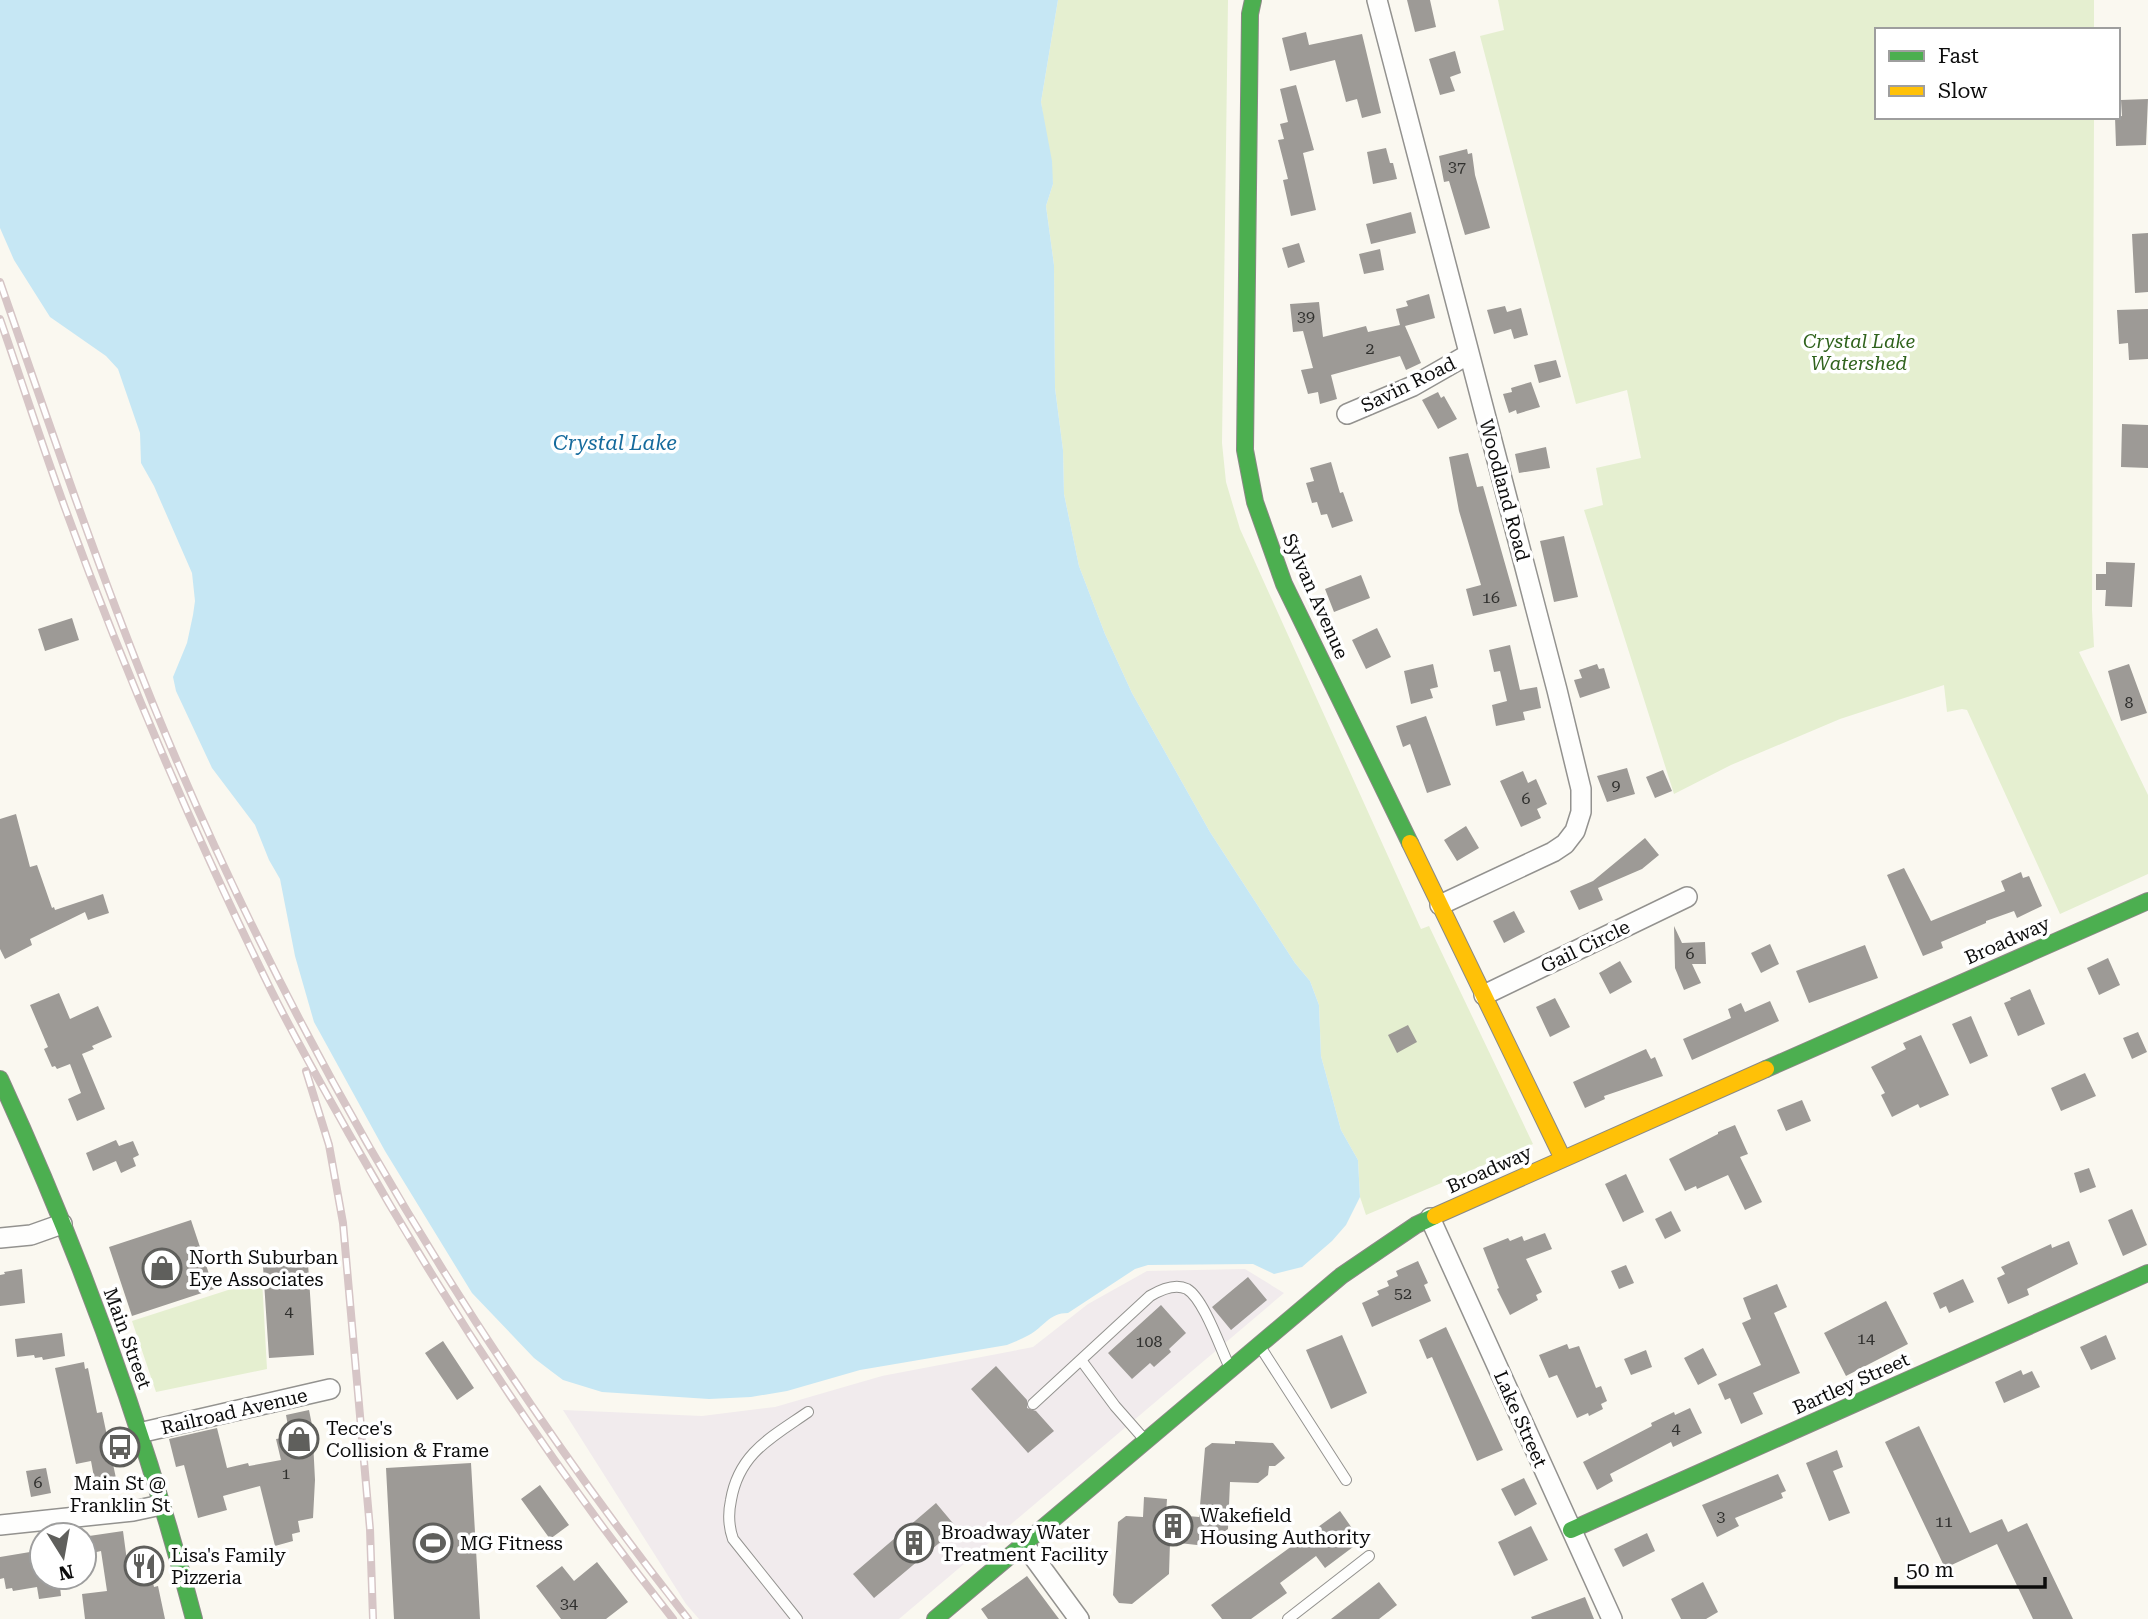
<svg xmlns="http://www.w3.org/2000/svg" width="2148" height="1619" font-family="'Roboto Serif',serif">
	<style>
		.industrial { fill: #f1ebed }
		.green { fill: #e5efd0 }
		.water { fill: #c6e7f4 }
		.building { fill: #9d9a96 }
		.lines { fill: none; stroke-linecap: round; stroke-linejoin: round }
		.lane-casing { stroke: #93928f; stroke-width: 12 }
		.street-casing { stroke: #93928f; stroke-width: 22 }
		.fast-casing { stroke: #8a8985; stroke-width: 18 }
		.slow-casing { stroke: #8a8985; stroke-width: 18 }
		.lane { stroke: #fefefd; stroke-width: 10 }
		.street { stroke: #fefefd; stroke-width: 19 }
		.fast { stroke: #4caf50; stroke-width: 16 }
		.slow { stroke: #ffc107; stroke-width: 16 }
		.rail-casing { stroke: #d6c5c6; stroke-width: 8 }
		.rail { stroke: #fff; stroke-width: 5; stroke-dasharray: 16; stroke-linecap: butt }
		.labels { text-anchor: middle; stroke-width: 7; stroke-linejoin: round; paint-order: stroke }
		.number-label { font-size: 16px; fill: #30302e }
		.park-label { font-size: 19px; font-style: italic; fill: #30631d; stroke: #fff }
		.street-label { font-size: 19px; fill: #0c0c0c; stroke: #fff }
		.poi-label { font-size: 19px; fill: #0c0c0c; stroke: #fff; text-anchor: start }
		.water-label { font-size: 21px; font-style: italic; fill: #166b9d; stroke: #fff }
	</style>
	<rect width="100%" height="100%" fill="#faf8f0"/>
	<path class="industrial" d="M1245,1269l39,24 -385,326h-200l-13,-15 -123,-194 139,6 73,-9 107,-31 151,-29 55,-43 59,-33z"/>
	<path class="green" d="M1058,0h170l-6,443 4,39 14,47 181,400 8,-3 104,218 -167,71 -6,-18 -2,-37 -17,-30 -20,-74 -2,-51 -9,-24 -15,-18 -85,-131 -78,-139 -27,-59 -26,-68 -15,-72 -1,-44 -8,-62 -1,-123 -8,-59 7,-22 -12,-82z
		M1498,0h596v30h-217v87h217l-2,493 2,37 -15,5 69,143v79l-88,40 -93,-204 -5,-1 -15,3 -3,-27 -104,34 -109,46 -57,29 -90,-284 19,-5 -7,-37 45,-10 -14,-68 -51,14 -96,-368 24,-6z
		M262,1279l5,90 -111,23 -24,-71z"/>
	<path class="water" d="M0,0h1058l-17,102 11,59 1,23 -7,22 8,59 1,123 8,62 1,44 15,72 26,68 27,59 78,139 85,131 15,18 9,24 2,51 20,74 17,30 2,37 -14,28 -14,16 -30,26 -28,7 -21,-10 -105,1 -13,4 -67,44c-19,0 -24,14 -39,22 -7,4 -15,7 -22,10l-147,25 -73,21 -36,6 -42,2 -107,-7 -39,-12 -12,-9 -17,-13 -62,-65 -87,-142 -71,-129 -19,-66 -15,-77 -11,-19 -14,-35 -43,-57 -36,-77 -3,-14 14,-34 6,-28 2,-14 -3,-28 -38,-87 -13,-23 -1,-30 -22,-64 -12,-13 -56,-39 -36,-57 -14,-32z"/>
	<path class="building" d="M1407,0h23l6,27 -21,5z
		M1306,32l3,13 53,-11 19,79 -19,5 -5,-19 -11,3 -11,-42 -45,11 -8,-33z
		M1455,51l6,22 -11,4 5,14 -15,4 -11,-36z
		M1296,85l18,65 -11,3 13,57 -25,6 -8,-36 5,-1 -10,-39 6,-1 -4,-15 8,-2 -8,-33z
		M2148,99l-2,46 -30,1 -1,-29 7,-1 -1,-16z
		M1386,148l4,15h3l4,16 -24,5 -6,-32z
		M1467,149l1,5 4,-1 3,22 15,53 -25,7 -16,-54 -5,1 -5,-26z
		M1411,212l5,21 -45,11 -5,-20z
		M2148,233v59l-13,1 -3,-59z
		M1299,243l6,19 -17,6 -6,-20z
		M1380,249l4,21 -20,4 -5,-20z
		M1429,294l6,24 -30,8 16,37 -15,7 -6,-14 -69,19 6,24 -17,5 -2,-12 -10,2 -7,-24 12,-2 -10,-37 -10,1 -3,-28 29,-2 4,35 43,-11 2,6 32,-7 -4,-16 12,-3 -2,-5z
		M1505,306l2,6 14,-4 7,27 -14,4 -3,-10 -17,5 -7,-24z
		M2148,309v50l-19,1 -1,-17 -9,1 -2,-34z
		M1556,360l5,17 -22,6 -5,-18z
		M1531,382l9,25 -23,7 -1,-4 -7,3 -6,-19 9,-2 -1,-4z
		M1438,392l3,6 3,-2 13,23 -19,10 -16,-29z
		M2122,424l26,1v43l-27,-1z
		M1546,447l4,21 -31,5 -4,-19z
		M1468,453l9,34 6,-1 34,120 -44,10 -7,-27 15,-4 -22,-74 -10,-54z
		M1331,462l9,31 3,-1 10,29 -21,7 -5,-14 -6,1 -4,-13 -5,1 -6,-20 8,-2 -4,-13z
		M1564,536l14,61 -24,5 -14,-61z
		M2106,562l29,1 -3,44 -27,-1 1,-16h-10v-16h10z
		M1361,575l9,23 -36,14 -9,-23z
		M72,618l7,22 -34,11 -7,-22z
		M1377,628l14,29 -25,12 -14,-29z
		M1510,645l10,45 17,-3 4,21 -18,4 2,8 -29,6 -4,-21 15,-4 -7,-30 -6,1 -5,-22z
		M1433,664l5,23 -8,2 3,9 -22,6 -7,-33z
		M1597,664l2,5 5,-1 6,20 -30,10 -6,-18 8,-2 -3,-8z
		M2129,664l18,49 -26,8 -13,-50z
		M1426,716l25,69 -24,8 -17,-49 -7,3 -7,-21z
		M1627,768l8,26 -28,8 -10,-26z
		M1663,770l9,21 -17,7 -9,-21z
		M1523,771l5,12 8,-4 11,25 -10,5 4,9 -20,9 -21,-46z
		M16,814l14,53 7,-2 15,43 2,-1 1,3 48,-16 6,19 -21,7 -3,-8 -55,27 2,6 -27,14 -5,-10v-130z
		M1466,826l13,22 -22,13 -13,-21z
		M1645,838l14,17 -17,14 -44,19 5,12 -24,10 -9,-19 23,-10z
		M1904,868l27,53 74,-30 -4,-10 20,-9 2,6 6,-2 13,30 -25,12 -3,-7 -28,10v2l-45,19 2,6 -20,8 -36,-81z
		M1514,911l11,21 -21,11 -11,-22z
		M1674,926l8,17 23,-1 1,22h-14l9,19 -17,7 -9,-22z
		M1770,944l9,20 -18,9 -10,-20z
		M1865,945l13,33 -69,25 -13,-32z
		M2108,958l12,27 -21,10 -12,-27z
		M1620,961l12,21 -22,12 -11,-21z
		M2030,989l15,35 -27,12 -14,-33 7,-3 -1,-2z
		M59,993l11,26 28,-13 14,31 -20,9 2,3 -12,5 23,55 -28,12 -9,-22 13,-6 -11,-29 -13,5 -2,-3 -3,1 -8,-18 4,-2 -18,-42z
		M1555,998l15,29 -20,10 -14,-30z
		M1770,1001l9,20 -87,39 -9,-21 48,-21 -3,-9 13,-6 4,9z
		M1971,1016l17,40 -18,8 -18,-40z
		M1408,1025l9,17 -20,11 -9,-18z
		M2138,1032l9,20 -15,7 -9,-21z
		M1921,1035l28,60 -29,13 -2,-4 -26,13 -11,-22 4,-2 -14,-26 35,-18 -3,-6z
		M1646,1049l5,10 4,-2 8,19 -59,20 1,3 -20,9 -12,-26z
		M2085,1073l11,23 -35,15 -10,-23z
		M1802,1100l9,21 -25,10 -9,-21z
		M1735,1125l13,29 -8,3 22,45 -17,8 -17,-35 -31,14 -1,-3 -11,5 -16,-32 49,-25v-2z
		M116,1140l3,6 14,-5 6,14 -6,3 3,8 -15,7 -5,-12 -23,10 -7,-18z
		M2089,1168l7,19 -16,6 -6,-20z
		M1626,1174l18,38 -21,10 -18,-38z
		M2132,1209l15,36 -24,11 -15,-36z
		M1671,1211l10,20 -16,8 -10,-20z
		M191,1220l23,69 -82,27 -23,-69z
		M1545,1233l7,16 -26,10 16,33 -6,3 2,5 -28,15 -13,-26 2,-1 -16,-40 25,-10 2,3 12,-5 2,5z
		M2069,1241l9,23 -51,25 2,6 -21,9 -11,-26 8,-4 -4,-7 50,-23 1,4z
		M1418,1261l10,22 -4,2 7,16 -59,26 -10,-24 17,-8 -2,-4 12,-5 -2,-5 11,-5 -2,-5z
		M308,1263l6,92 -45,3 -6,-92z
		M1626,1265l8,18 -15,6 -8,-18z
		M22,1269l3,34 -25,3v-31l5,-1 -1,-2z
		M1248,1277l19,23 -36,30 -19,-23z
		M1963,1279l11,23 -25,11 -3,-7 -6,3 -7,-16z
		M1777,1284l10,23 -13,6 26,60 -47,20 10,21 -22,10 -11,-26 -5,2 -7,-16 43,-19 -19,-42 9,-4 -8,-21z
		M1886,1301l22,43 -62,32 -22,-43z
		M1161,1305l25,28 -17,16 2,3 -17,15 -4,-4 -18,16 -24,-26z
		M1446,1327l57,123 -26,11 -45,-104 -5,2 -8,-19z
		M62,1333l3,23 -22,4 -1,-3 -7,1 -1,-3 -17,2 -2,-18z
		M1342,1335l25,58 -36,16 -25,-59z
		M2106,1335l10,24 -25,11 -11,-23z
		M443,1341l31,47 -17,12 -32,-47z
		M1567,1344l2,5 10,-3 17,42 5,-2 6,15 -6,3 2,5 -14,7 -1,-3 -11,5 -20,-43 -8,3 -10,-23z
		M1703,1348l14,27 -19,10 -14,-27z
		M1646,1350l6,17 -21,8 -7,-16z
		M84,1362l1,7 3,-1 9,45 5,-1 15,71 -21,5 -5,-27 -15,3 -21,-96z
		M996,1366l31,34v8l9,3 18,20 -26,22 -57,-64z
		M2021,1370l2,5 9,-4 8,16 -36,16 -9,-21z
		M1690,1408l12,25 -29,14 -2,-5 -61,32 3,7 -16,9 -14,-28 69,-36 -1,-3 23,-11 1,3z
		M309,1410l6,30 -2,1 2,39 -2,38 -15,3 2,11 -8,2 1,7 -18,5 -15,-60 -37,10 4,14 -29,8 -14,-53 -8,2 -7,-28 48,-11 10,40 21,-5 1,3 32,-6 -5,-21 14,-2 -4,-22z
		M1919,1426l51,107 32,-14 6,13 19,-9 46,96h-40l-36,-75 -52,24 -60,-126z
		M1235,1441l38,2 12,15 -10,8h-6l-1,9 -10,8 -28,-1 -2,47 -22,17 -36,-4 -1,32 -37,30 -13,-1 -6,-8 5,-73 8,-6 17,1 1,-20 23,2 -1,15 33,3 6,-69 7,-5 23,1z
		M1837,1450l6,17 -10,4 17,42 -21,8 -23,-58z
		M471,1463l9,156h-86l-8,-151z
		M46,1468l5,25 -20,4 -5,-26z
		M1778,1474l8,17 -5,2 2,5 -48,20 4,8 -22,11 -15,-32z
		M1524,1478l13,26 -22,12 -14,-27z
		M540,1485l29,40 -19,14 -29,-40z
		M936,1503l21,25 -83,70 -21,-24z
		M1340,1511l21,30 -36,27 -9,-12 -36,27 7,10 -36,26h-29l-11,-14z
		M1531,1526l17,34 -34,16 -16,-34z
		M123,1531l4,30 20,-5 7,31 4,-1 7,33h-80l-3,-25 25,-3 -6,-40 -9,2 -3,-17z
		M1647,1533l8,18 -32,16 -9,-18z
		M42,1550v27h17l2,19 -22,3 -2,-12 -24,4 -1,-3 -6,1 -2,-11 -4,1v-22z
		M597,1562l31,40 -22,17h-45l-25,-33 26,-20 12,15z
		M1027,1576l32,43h-71l-7,-10z
		M1379,1582l18,23 -18,14h-48z
		M1703,1582l15,30 -12,7h-25l-10,-20z
		M1585,1597l9,22h-62l-1,-2z"/>
	<g class="lines">
		<defs>
			<path id="lane" d="M1261,1348l85,132
				M1081,1360l34,46 29,33
				M1033,1404l117,-108c10,-6 25,-13 37,-7 17,10 34,61 43,79
				M797,1619l-64,-80c-5,-14 -5,-25 -2,-39 8,-47 41,-63 77,-88
				M1288,1619l81,-63"/>
			<path id="street" d="M1377,0l180,690 24,99v23l-6,19 -10,13 -12,8 -113,53
				M1347,414l66,-28 56,-32
				M1484,995l203,-98
				M1430,1218l182,401
				M0,1238l31,-3 31,-11
				M139,1433l191,-44
				M0,1525l133,-14 28,-6
				M1024,1544l55,75"/>
			<path id="fast" d="M1253,0l-3,14 -5,436 10,52 29,82 126,259
				M1766,1069l382,-168
				M0,1079c80,174 146,355 194,540
				M1571,1530l577,-257
				M935,1619l406,-343 75,-51 19,-9"/>
			<path id="slow" d="M1410,843l153,316
				M1435,1216l331,-147"/>
		</defs>
		<use href="#lane" class="lane-casing"/>
		<use href="#street" class="street-casing"/>
		<use href="#fast" class="fast-casing"/>
		<use href="#slow" class="slow-casing"/>
		<use href="#lane" class="lane"/>
		<use href="#street" class="street"/>
		<use href="#fast" class="fast"/>
		<use href="#slow" class="slow"/>
		<defs>
			<path id="rail" d="M0,282c49,142 97,283 153,422 134,328 316,636 535,915
				M0,319c22,63 42,126 65,189 59,162 127,321 203,476 25,51 53,100 81,150 95,169 204,333 324,485
				M306,1071l23,74 14,78 27,306 3,90"/>
		</defs>
		<use href="#rail" class="rail-casing"/>
		<use href="#rail" class="rail"/>
	</g>
	<defs>
		<symbol id="shop-ring" viewBox="-11 -11 22 22"><circle r="9.5" fill="#fff" stroke="#5f5f5c" stroke-width="1.5"/><path d="M-5-2.5h2.3a2.7 3.5 0 0 1 5.4 0H5L5.5 6h-11ZM-1.5-2.5h3a1.5 2.3 0 0 0-3 0Z" fill="#5f5f5c"/></symbol>
		<symbol id="bus-ring" viewBox="-11 -11 22 22"><circle r="9.5" fill="#fff" stroke="#5f5f5c" stroke-width="1.5"/><path d="M-5-6H5V4H4V6H2V4H-2V6H-4V4H-5ZM-3.5-4V0h7V-4ZM-3.5 1.2v1.5H-2V1.2ZM2 1.2v1.5H3.5V1.2Z" fill="#5f5f5c"/></symbol>
		<symbol id="building-ring" viewBox="-11 -11 22 22"><circle r="9.5" fill="#fff" stroke="#5f5f5c" stroke-width="1.5"/><path d="M-4-6H4V6H1V3H-1V6H-4ZM-2.5-4.3h1.7v1.8h-1.7ZM.8-4.3h1.7v1.8H.8ZM-2.5-1h1.7V.8h-1.7ZM.8-1h1.7V.8H.8Z" fill="#5f5f5c"/></symbol>
		<symbol id="stadium-ring" viewBox="-11 -11 22 22"><circle r="9.5" fill="#fff" stroke="#5f5f5c" stroke-width="1.5"/><path d="M0-5a6.5 5 0 1 0 0 10a6.5 5 0 1 0 0-10ZM-3.5-1.8h7v3.6h-7Z" fill="#5f5f5c"/></symbol>
		<symbol id="restaurant-ring" viewBox="-11 -11 22 22"><circle r="9.5" fill="#fff" stroke="#5f5f5c" stroke-width="1.5"/><path d="M-5-6h1v4h1v-4h1v4h1v-4h1v5L-1.5 .5V6h-2V.5L-5-1ZM5-6V6H3V1.5H1.5Q1.5-4 5-6Z" fill="#5f5f5c"/></symbol>
	</defs>
	<g fill-rule="evenodd">
		<use href="#shop-ring" x="140" y="1246" width="44" height="44"/>
		<use href="#shop-ring" x="277" y="1417" width="44" height="44"/>
		<use href="#bus-ring" x="98" y="1425" width="44" height="44"/>
		<use href="#building-ring" x="1151" y="1504" width="44" height="44"/>
		<use href="#stadium-ring" x="411" y="1521" width="44" height="44"/>
		<use href="#building-ring" x="892" y="1521" width="44" height="44"/>
		<use href="#restaurant-ring" x="122" y="1544" width="44" height="44"/>
	</g>
	<g class="labels">
		<g class="number-label">
			<text x="1457" y="172">37</text>
			<text x="1306" y="322">39</text>
			<text x="1370" y="354">2</text>
			<text x="1491" y="603">16</text>
			<text x="2129" y="708">8</text>
			<text x="1616" y="791">9</text>
			<text x="1526" y="804">6</text>
			<text x="1690" y="959">6</text>
			<text x="1403" y="1299">52</text>
			<text x="289" y="1317">4</text>
			<text x="1866" y="1344">14</text>
			<text x="1149" y="1347">108</text>
			<text x="1676" y="1434">4</text>
			<text x="286" y="1479">1</text>
			<text x="38" y="1488">6</text>
			<text x="1721" y="1522">3</text>
			<text x="1944" y="1527">11</text>
			<text x="569" y="1609">34</text>
		</g>
		<g class="park-label">
			<text x="1859" y="348">Crystal Lake<tspan x="1859" dy="22">Watershed</tspan></text>
		</g>
		<g class="street-label">
			<text transform="translate(1408 384) rotate(-26)" y="7">Savin Road</text>
			<text transform="translate(1505 490) rotate(75)" y="7">Woodland Road</text>
			<text transform="translate(1316 596) rotate(66)" y="7">Sylvan Avenue</text>
			<text transform="translate(2007 940) rotate(-24)" y="7">Broadway</text>
			<text transform="translate(1585 946) rotate(-26)" y="7">Gail Circle</text>
			<text transform="translate(1489 1169) rotate(-24)" y="7">Broadway</text>
			<text transform="translate(128 1338) rotate(70)" y="7">Main Street</text>
			<text transform="translate(1851 1383) rotate(-24)" y="7">Bartley Street</text>
			<text transform="translate(234 1411) rotate(-13)" y="7">Railroad Avenue</text>
			<text transform="translate(1521 1419) rotate(66)" y="7">Lake Street</text>
		</g>
		<g class="poi-label">
			<text x="189" y="1264">North Suburban<tspan x="189" dy="22">Eye Associates</tspan></text>
			<text x="326" y="1435">Tecce's<tspan x="326" dy="22">Collision &amp; Frame</tspan></text>
			<text x="120" y="1490" text-anchor="middle">Main St @<tspan x="120" dy="22">Franklin St</tspan></text>
			<text x="1200" y="1522">Wakefield<tspan x="1200" dy="22">Housing Authority</tspan></text>
			<text x="941" y="1539">Broadway Water<tspan x="941" dy="22">Treatment Facility</tspan></text>
			<text x="460" y="1550">MG Fitness</text>
			<text x="171" y="1562">Lisa's Family<tspan x="171" dy="22">Pizzeria</tspan></text>
		</g>
		<g class="water-label">
			<text x="615" y="450">Crystal Lake</text>
		</g>
	</g>
	<rect x="1875" y="28" width="245" height="91" fill="#ffffff" stroke="#9e9e9e" stroke-width="2"/>
	<rect x="1889" y="51" width="35" height="10" fill="#4caf50" stroke="#9e9e9e" stroke-width="2"/>
	<text x="1938" y="63" font-size="21" fill="#0c0c0c">Fast</text>
	<rect x="1889" y="86" width="35" height="10" fill="#ffc107" stroke="#9e9e9e" stroke-width="2"/>
	<text x="1938" y="98" font-size="21" fill="#0c0c0c">Slow</text>
	<g transform="translate(63 1556) rotate(169)"><circle r="33" fill="#ffffff" stroke="#9e9e9e" stroke-width="2"/>
	<path d="M0-5L12 26L0 18L-12 26Z" fill="#5f5f5c"/>
	<text y="-10" font-size="19" font-weight="bold" text-anchor="middle" fill="#0c0c0c">N</text>
	</g>
	<path d="M1896 1577v10h149v-10" fill="none" stroke="#0c0c0c" stroke-width="3.5"/>
	<text x="1906" y="1577" font-size="21" fill="#0c0c0c" stroke="#ffffff" stroke-width="5" paint-order="stroke">50 m</text>
</svg>
